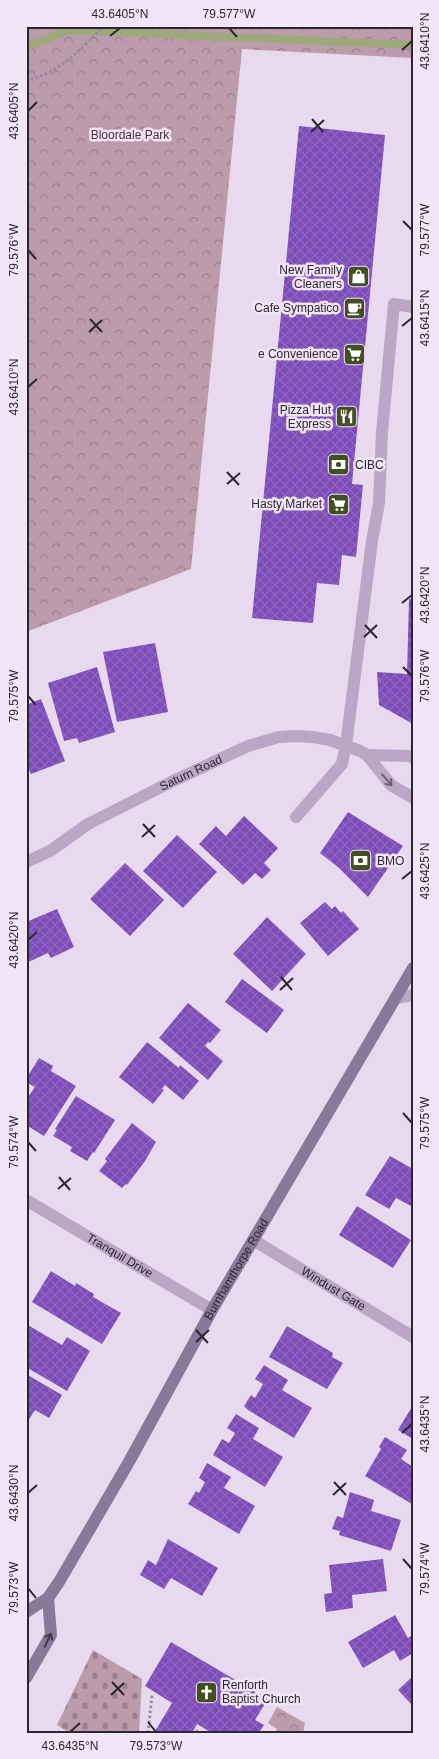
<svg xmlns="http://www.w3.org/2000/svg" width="439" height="1759" font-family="Arial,sans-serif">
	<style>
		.cemetery { fill: url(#cemetery-stones) }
		.park { fill: url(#park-crowns) }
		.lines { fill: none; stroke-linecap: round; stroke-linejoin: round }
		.stream { stroke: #9da87b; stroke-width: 8 }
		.building { fill: url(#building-cross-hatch) }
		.path { stroke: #9b88a6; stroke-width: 3; stroke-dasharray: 2.5 2.5; stroke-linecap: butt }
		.service { stroke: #bba6c5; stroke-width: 12 }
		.minor { stroke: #bba6c5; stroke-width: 12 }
		.secondary { stroke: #8a7898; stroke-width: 12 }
		.oneway { stroke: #6c6074 }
		.oneway2 { stroke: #443a4c }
		.ticks { fill: none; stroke: #2c2632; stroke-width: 2 }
		.labels { text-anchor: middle; stroke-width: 5; stroke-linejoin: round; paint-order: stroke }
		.park-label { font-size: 12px; fill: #4e2c3b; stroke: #f2e5f7 }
		.poi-label { font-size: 12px; fill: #2c2632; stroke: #f2e5f7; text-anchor: end }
		.street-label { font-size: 12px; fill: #2c2632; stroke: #f2e5f7 }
		.neatline { fill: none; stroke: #2c2632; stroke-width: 2 }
		.ticks-label { font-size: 12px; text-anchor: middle; fill: #2c2632 }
	</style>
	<defs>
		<pattern id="cemetery-stones" width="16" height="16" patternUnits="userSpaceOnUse" patternTransform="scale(1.25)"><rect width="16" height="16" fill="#bc9baa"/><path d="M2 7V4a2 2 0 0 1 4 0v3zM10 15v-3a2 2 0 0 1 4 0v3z" fill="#997e8b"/></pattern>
		<pattern id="park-crowns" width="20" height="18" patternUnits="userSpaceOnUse" patternTransform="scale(1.25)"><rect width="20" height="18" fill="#bc9baa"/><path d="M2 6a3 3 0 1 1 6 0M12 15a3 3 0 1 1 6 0" fill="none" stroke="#997e8b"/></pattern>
		<pattern id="building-cross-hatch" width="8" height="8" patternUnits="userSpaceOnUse" patternTransform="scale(1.25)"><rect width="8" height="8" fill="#7d4bba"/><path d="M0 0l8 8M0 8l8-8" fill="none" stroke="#8e68bc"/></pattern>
	</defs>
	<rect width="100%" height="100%" fill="#e9d9ee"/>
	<path class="cemetery" d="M93,1650l49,29 -3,54h-69l-13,-8z"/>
	<path class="park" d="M26,26h387v32l-171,-9 -51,520 -165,63z
		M277,1707l28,16 -2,10h-29l3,-4 -9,-6z"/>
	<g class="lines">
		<path class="stream" d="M26,47l43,-17 344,15"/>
	</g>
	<path class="building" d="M299,126l86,9 -33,349 11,1 -7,72 -14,-2 -3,30 -22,-2 -4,40 -61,-5z
		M409,599h4v125l-34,-19 -2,-33 30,2z
		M155,643l13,69 -51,10 -14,-70z
		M97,667l18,65 -36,11 -2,-5 -13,3 -16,-58z
		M41,699l24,62 -34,13 -3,-6 -2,1v-64z
		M348,812l55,34 -35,51 -29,-29 -19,-15z
		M244,816l34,32 -14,15 7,7 -9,9 -7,-6 -12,12 -44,-41 17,-18 10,10z
		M177,835l40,37 -34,36 -40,-37z
		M125,863l39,37 -34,36 -40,-37z
		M325,902l7,7 3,-3 6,7 2,-2 16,18 -31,27 -28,-33z
		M57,909l17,38 -23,11 -3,-5 -22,10v-41z
		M267,917l39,37 -34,37 -39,-37z
		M242,979l42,31 -17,23 -42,-31z
		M188,1003l33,27 -11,13 -2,-1 -3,4 18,15 -15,19 -49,-42z
		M147,1042l32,26 1,-3 19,16 -16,19 -18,-15 -3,4 2,1 -11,14 -34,-27z
		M39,1058l14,8 -2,5 25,15 -32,50 -18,-11v-25l9,-13 -9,-5v-3z
		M76,1096l39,24 -21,33 -1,-1 -6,9 -17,-10 2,-4 -19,-11 4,-6 -2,-1z
		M132,1123l24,19 -11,19 -18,24 -1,-1 -4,4 -23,-17 8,-10 -2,-2z
		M390,1156l23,13v38l-17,-9 -7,11 -24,-14z
		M357,1206l54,34 -18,28 -54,-33z
		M51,1271l24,15 1,-3 18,11 -1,3 28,16 -19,31 -70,-42z
		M26,1324l36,21 5,-8 23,14 -23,40 -41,-24z
		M287,1326l46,27 -1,4 11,6 -16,26 -58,-32z
		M264,1365l24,15 -6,10 30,18 -18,30 -46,-28 -4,-4 7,-11 4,3 8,-14 -8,-5z
		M26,1374l36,21 -13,23 -14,-8 -9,14z
		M413,1405v34l-15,-9z
		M236,1414l23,14 -6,11 30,18 -18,30 -52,-32 9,-16 7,4 6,-10 -8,-5z
		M385,1437l22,13 -6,9 12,8 -1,37 -47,-28 16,-27 -2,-2z
		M207,1463l24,14 -7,11 31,18 -16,28 -51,-30 8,-13 3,2 6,-11 -6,-4z
		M350,1492l24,8 -3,11 30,9 -10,31 -52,-16 1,-4 -8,-2 5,-13 6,2z
		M168,1539l50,29 -16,28 -31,-18 -7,11 -24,-14 8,-15 8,5z
		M383,1559l4,32 -35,4 1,13 -27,4 -2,-18 8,-1 -3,-28z
		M395,1615l13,23 5,-3v18l-13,8 -6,-11 -31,18 -15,-26z
		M171,1642l97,57 -13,21 9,5 -5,8h-47l-15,-9 -5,9h-38l18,-30 -27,-17z
		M413,1676v30l-15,-16z"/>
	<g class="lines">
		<path class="path" d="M26,81c33,-8 55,-32 78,-55
			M148,1733l4,-38
			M196,1733l1,-2 2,2"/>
		<path class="service" d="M296,817l46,-53 4,-19 26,-204 7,-38 3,-71 12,-128 19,3"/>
		<g class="minor">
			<path d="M367,755l43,1 3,2"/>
			<path id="s1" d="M26,862l24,-11 38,-27 85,-43 75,-35 31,-9 17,-1 17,1 17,3 30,11 7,4 24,30 22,13"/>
			<path d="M396,998l17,-3"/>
			<path id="s2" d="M26,1200l186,110"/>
			<path id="s3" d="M253,1240l160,97"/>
		</g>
		<g class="secondary">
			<path id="s4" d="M26,1612l22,-14 11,-16 71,-122 82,-150 201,-342"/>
			<path d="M26,1678l25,-43 -3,-37"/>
		</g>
	</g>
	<defs><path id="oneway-shaft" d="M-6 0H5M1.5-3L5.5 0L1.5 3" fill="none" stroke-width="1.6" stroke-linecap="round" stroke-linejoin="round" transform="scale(1.25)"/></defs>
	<use class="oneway" href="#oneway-shaft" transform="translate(387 780) rotate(49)"/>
	<use class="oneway2" href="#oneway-shaft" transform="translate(48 1640) rotate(-65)"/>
	<path class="ticks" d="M229,28l8,9M110,36l10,-8M402,50l10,-9M28,111l9,-9M312,119l11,13M311,132l13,-12M403,221l9,9M28,250l8,9M90,319l12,13M402,326l10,-8M89,332l13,-12M28,387l9,-8M227,472l12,13M227,484l13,-11M402,603l10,-8M365,625l12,13M364,637l13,-12M403,667l9,9M28,696l8,9M143,824l12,13M142,837l13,-12M402,879l10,-8M28,940l9,-8M281,977l11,13M280,990l13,-12M403,1113l9,10M28,1142l8,9M59,1177l11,13M58,1189l13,-11M196,1330l12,13M196,1342l13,-12M402,1433l10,-9M334,1482l12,13M28,1493l9,-8M333,1495l13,-12M403,1559l9,10M28,1588l8,10M112,1682l12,13M111,1695l13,-12M148,1722l8,10M70,1732l10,-9"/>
	<defs>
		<symbol id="shop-square" viewBox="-11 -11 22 22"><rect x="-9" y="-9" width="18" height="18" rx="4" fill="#424f20" stroke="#f2e5f7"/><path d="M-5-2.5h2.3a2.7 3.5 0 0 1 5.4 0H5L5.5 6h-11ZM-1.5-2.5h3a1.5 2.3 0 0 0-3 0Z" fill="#fff"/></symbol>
		<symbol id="cafe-square" viewBox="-11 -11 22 22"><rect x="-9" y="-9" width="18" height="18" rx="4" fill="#424f20" stroke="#f2e5f7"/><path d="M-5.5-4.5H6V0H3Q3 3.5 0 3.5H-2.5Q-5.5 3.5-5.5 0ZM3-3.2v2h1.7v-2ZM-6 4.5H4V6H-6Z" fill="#fff"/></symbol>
		<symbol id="supermarket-square" viewBox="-11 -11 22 22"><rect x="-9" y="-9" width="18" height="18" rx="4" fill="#424f20" stroke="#f2e5f7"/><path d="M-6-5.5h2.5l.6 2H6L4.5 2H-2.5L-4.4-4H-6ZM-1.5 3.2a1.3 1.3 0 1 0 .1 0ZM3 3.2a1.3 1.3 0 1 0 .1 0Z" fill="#fff"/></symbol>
		<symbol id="restaurant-square" viewBox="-11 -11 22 22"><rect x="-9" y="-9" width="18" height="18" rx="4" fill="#424f20" stroke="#f2e5f7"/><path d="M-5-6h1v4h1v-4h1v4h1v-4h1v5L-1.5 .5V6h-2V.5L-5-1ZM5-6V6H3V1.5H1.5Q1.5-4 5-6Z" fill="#fff"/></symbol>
		<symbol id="bank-square" viewBox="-11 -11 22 22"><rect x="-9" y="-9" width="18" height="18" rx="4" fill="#424f20" stroke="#f2e5f7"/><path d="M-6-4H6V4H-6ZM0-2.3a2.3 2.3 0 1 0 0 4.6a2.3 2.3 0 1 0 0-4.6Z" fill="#fff"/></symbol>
		<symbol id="church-square" viewBox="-11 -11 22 22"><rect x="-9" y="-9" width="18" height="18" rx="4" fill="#424f20" stroke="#f2e5f7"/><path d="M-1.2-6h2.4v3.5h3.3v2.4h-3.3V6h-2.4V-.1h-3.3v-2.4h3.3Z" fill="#fff"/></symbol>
	</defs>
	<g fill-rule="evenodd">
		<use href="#shop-square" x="346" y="264" width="25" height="25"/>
		<use href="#cafe-square" x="342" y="296" width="25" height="25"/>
		<use href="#supermarket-square" x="342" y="342" width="25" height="25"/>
		<use href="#restaurant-square" x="334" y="404" width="25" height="25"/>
		<use href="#bank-square" x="326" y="452" width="25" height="25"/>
		<use href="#supermarket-square" x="326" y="492" width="25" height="25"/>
		<use href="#bank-square" x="348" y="848" width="25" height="25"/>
		<use href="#church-square" x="194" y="1680" width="25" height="25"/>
	</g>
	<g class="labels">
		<g class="park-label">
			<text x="130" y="139">Bloordale Park</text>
		</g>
		<g class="poi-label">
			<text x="342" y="274">New Family<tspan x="342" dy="14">Cleaners</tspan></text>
			<text x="339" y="312">Cafe Sympatico</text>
			<text x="338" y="358">e Convenience</text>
			<text x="331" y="414">Pizza Hut<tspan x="331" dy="14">Express</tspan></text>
			<text x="355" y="469" text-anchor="start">CIBC</text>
			<text x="322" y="508">Hasty Market</text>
			<text x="377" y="865" text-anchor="start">BMO</text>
			<text x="222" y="1689" text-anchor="start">Renforth<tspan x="222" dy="14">Baptist Church</tspan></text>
		</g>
		<g class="street-label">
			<text dy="4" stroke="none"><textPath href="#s1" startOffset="188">Saturn Road</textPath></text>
			<text dy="4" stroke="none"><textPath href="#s2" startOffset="109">Tranquil Drive</textPath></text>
			<text dy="4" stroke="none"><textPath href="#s4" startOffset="405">Burnhamthorpe Road</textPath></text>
			<text dy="4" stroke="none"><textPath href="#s3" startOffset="94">Windust Gate</textPath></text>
		</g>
	</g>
	<rect width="439" height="1759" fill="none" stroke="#f2e5f7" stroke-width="55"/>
	<rect x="28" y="28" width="384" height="1704" class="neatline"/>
	<g class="ticks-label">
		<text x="120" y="18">43.6405°N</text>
		<text x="229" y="18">79.577°W</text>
		<text transform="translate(425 41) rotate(-90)" y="4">43.6410°N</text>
		<text transform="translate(14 111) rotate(-90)" y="4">43.6405°N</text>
		<text transform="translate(425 230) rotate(-90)" y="4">79.577°W</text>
		<text transform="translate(14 250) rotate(-90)" y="4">79.576°W</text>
		<text transform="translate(425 318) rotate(-90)" y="4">43.6415°N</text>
		<text transform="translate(14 387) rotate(-90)" y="4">43.6410°N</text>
		<text transform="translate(425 595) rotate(-90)" y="4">43.6420°N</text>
		<text transform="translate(425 676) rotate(-90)" y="4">79.576°W</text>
		<text transform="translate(14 696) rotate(-90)" y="4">79.575°W</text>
		<text transform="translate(425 871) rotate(-90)" y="4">43.6425°N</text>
		<text transform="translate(14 940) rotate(-90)" y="4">43.6420°N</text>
		<text transform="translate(425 1123) rotate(-90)" y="4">79.575°W</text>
		<text transform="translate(14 1142) rotate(-90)" y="4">79.574°W</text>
		<text transform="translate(425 1424) rotate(-90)" y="4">43.6435°N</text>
		<text transform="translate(14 1493) rotate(-90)" y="4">43.6430°N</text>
		<text transform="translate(425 1569) rotate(-90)" y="4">79.574°W</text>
		<text transform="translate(14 1588) rotate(-90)" y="4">79.573°W</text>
		<text x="70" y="1750">43.6435°N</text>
		<text x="156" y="1750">79.573°W</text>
	</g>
</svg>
